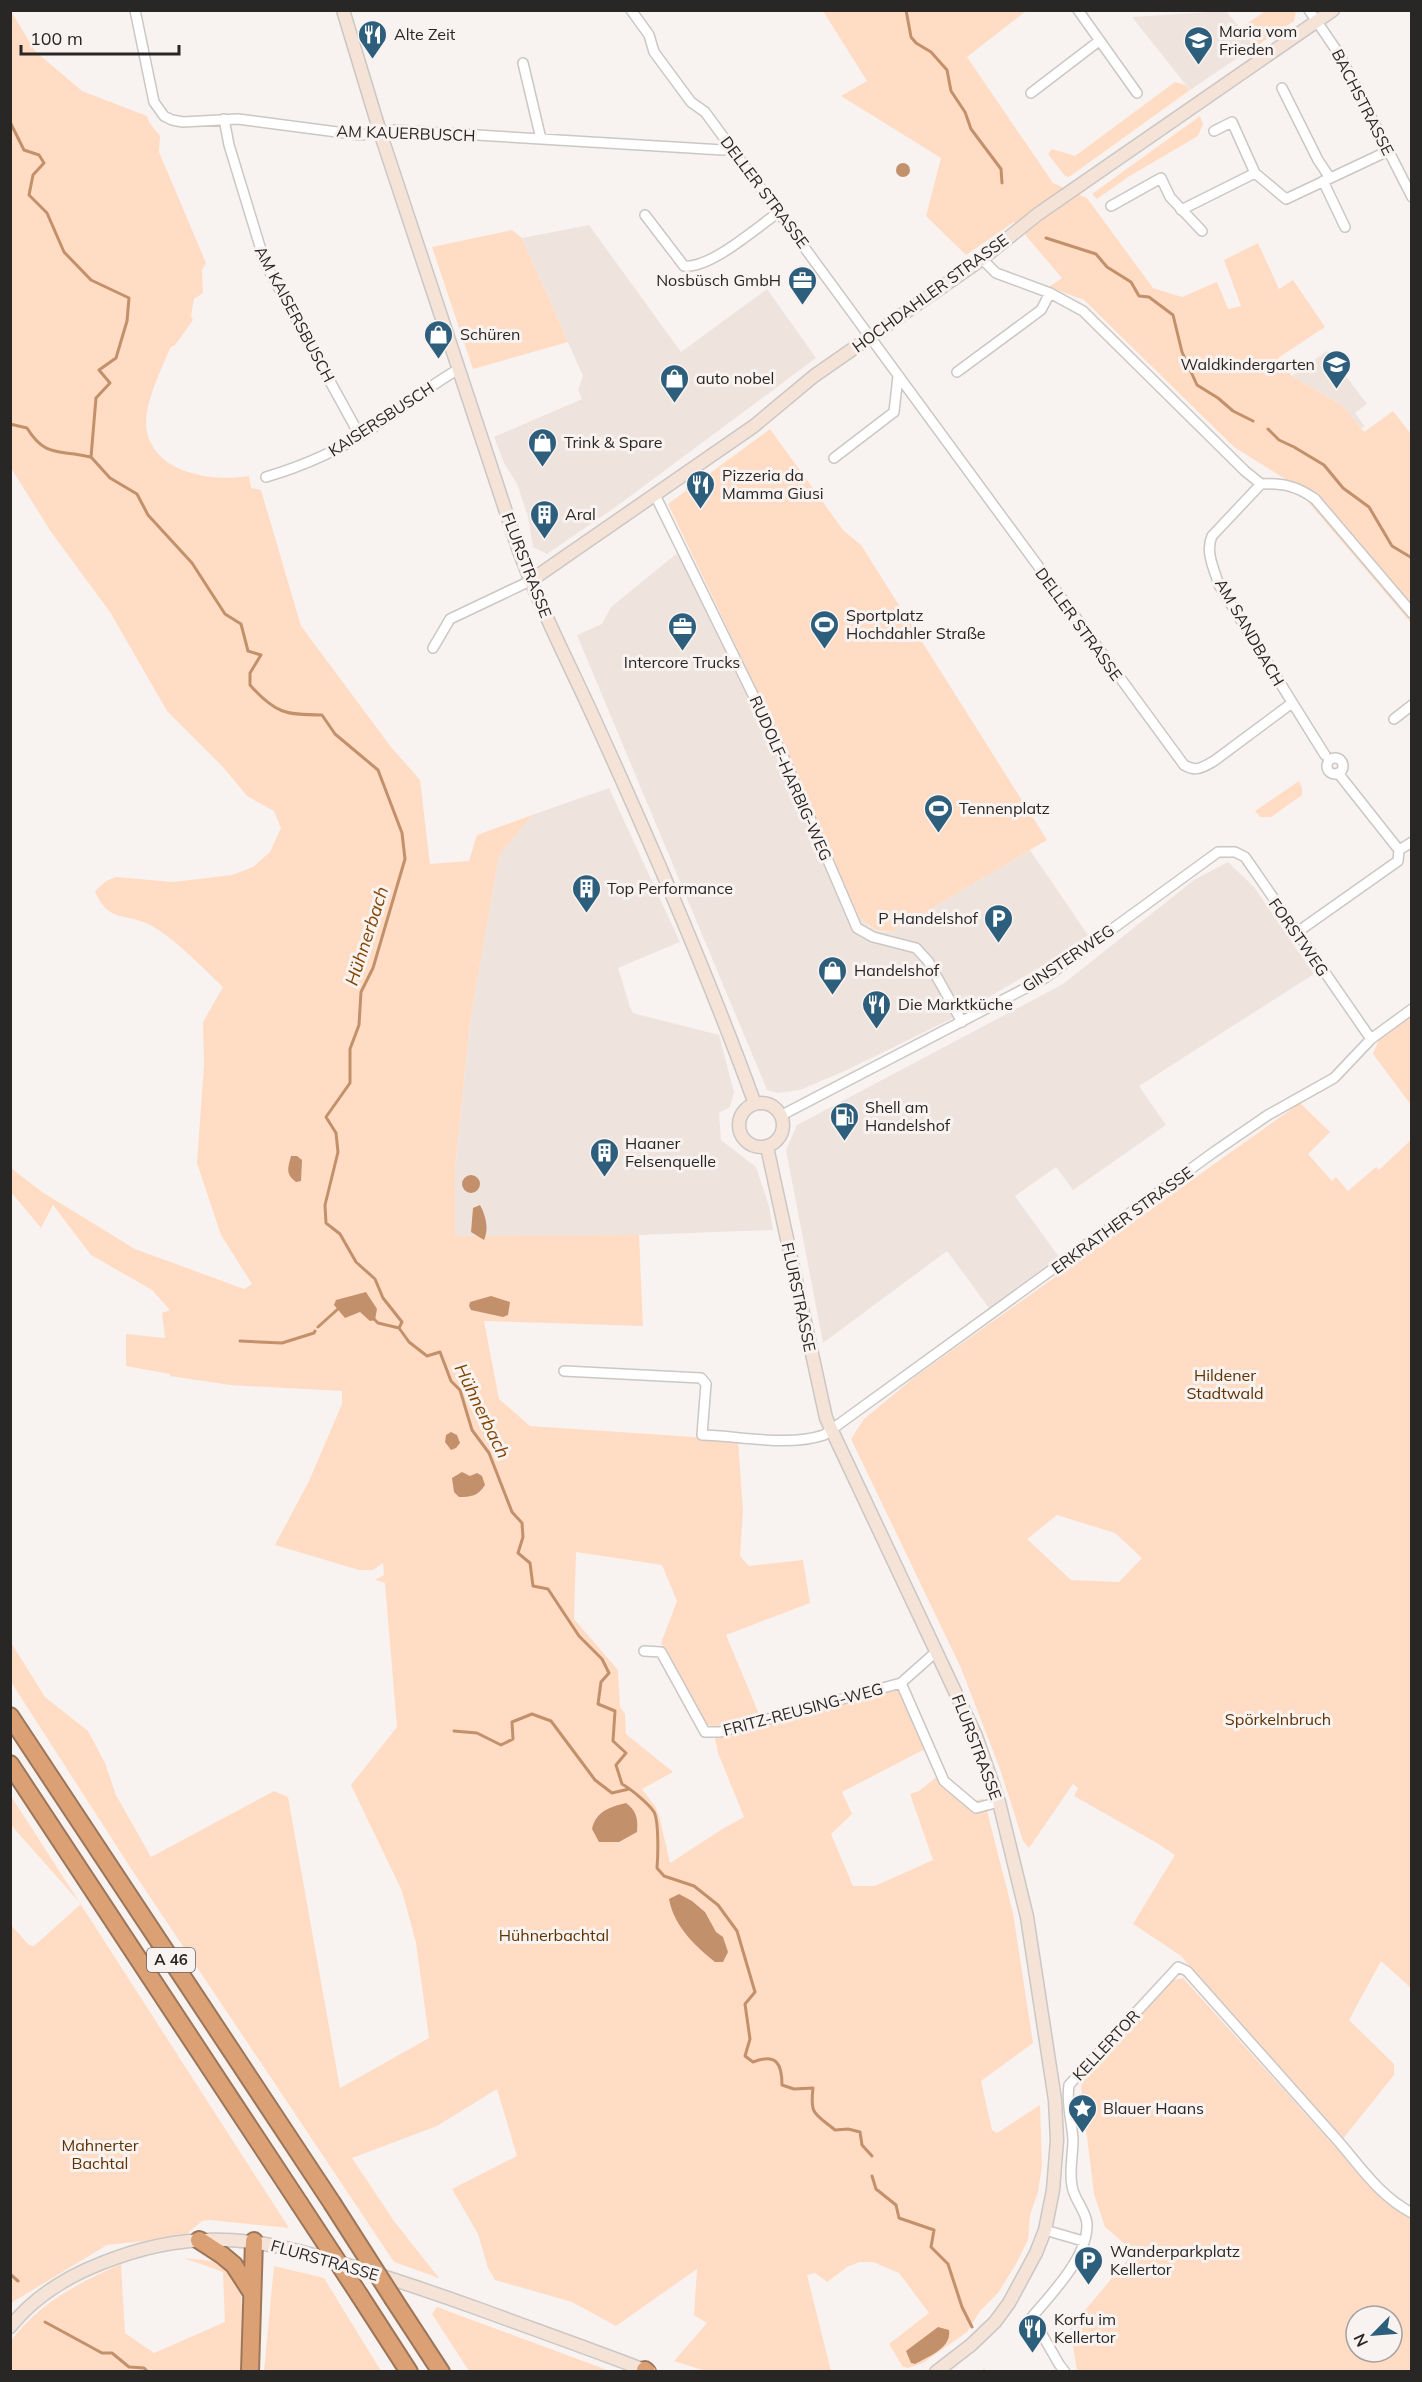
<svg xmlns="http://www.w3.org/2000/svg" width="1422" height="2382" font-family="Mulish,sans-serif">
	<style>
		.built { fill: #efe4dd }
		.green { fill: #ffdcc3; fill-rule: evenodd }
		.water { fill: #c2916c }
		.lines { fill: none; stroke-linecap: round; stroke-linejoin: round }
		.stream { stroke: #c2916c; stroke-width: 3 }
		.street-casing { stroke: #cbc7c4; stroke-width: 12 }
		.secondary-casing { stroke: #cbc7c4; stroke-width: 15 }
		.highway-casing { stroke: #9d7659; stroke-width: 20 }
		.street { stroke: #fff; stroke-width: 9 }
		.secondary { stroke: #f4e3d6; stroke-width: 12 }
		.highway { stroke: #dba175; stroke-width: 16 }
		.highway-bridge-casing { stroke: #9d7659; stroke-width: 20; stroke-linecap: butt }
		.highway-bridge { stroke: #dba175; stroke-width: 16 }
		.labels { text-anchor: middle; stroke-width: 6; stroke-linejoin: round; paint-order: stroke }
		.shield { fill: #f8f3f0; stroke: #676463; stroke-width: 1.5 }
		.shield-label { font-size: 15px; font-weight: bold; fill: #292726 }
		.poi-label { font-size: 16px; fill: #292726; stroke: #f8f3f0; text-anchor: start }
		.street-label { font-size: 16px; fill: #292726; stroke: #f8f3f0 }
		.park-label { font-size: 16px; fill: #603202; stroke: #f8f3f0 }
		.water-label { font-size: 18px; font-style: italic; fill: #824400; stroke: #f8f3f0 }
	</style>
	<rect width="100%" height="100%" fill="#f8f3f0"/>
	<path class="built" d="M1226,11l29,35 -65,44 -58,-73z
		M589,225l92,127 86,-63 49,69 -199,148 -70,48 -14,-7 -5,-30 -11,-33 -13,-21 -10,-26 88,-38 -4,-9 5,-14 -61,-138z
		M1327,351l40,53 -12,9 10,14 -4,1 -17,-21 -52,-31z
		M676,554l6,2 91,190 73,171 11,-4 13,14 13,5 10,-1 137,-81 58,85 -16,14 -123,71 -102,50 -47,20 -23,3 -10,-3 -190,-455 25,-11 9,-17z
		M609,788l71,154 -62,26 12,39 3,6 86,22 15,57 -4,15 -11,6 2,27 35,27 13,39 4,24 -134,5 -184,2v-68l15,-147 29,-168 33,-39z
		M1228,862l26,25 60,87 -175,112 27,39 -93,65 -17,-23 -41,29 44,61 -70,51 -42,-57 -124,92 -37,-193 11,-25 266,-141 131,-104z"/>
	<path class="green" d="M11,11l24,40 47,40 65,25 2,6 11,14 -1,16 47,111 -4,7 1,23 -9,6 -3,17 2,4 -17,24 -6,4c-9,23 -28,59 -23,84 9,42 67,50 102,44l2,12 10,2 40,136 90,121 29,33 10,84 39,-3 8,-26 55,-20 -33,40 -29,167 -15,147v67l184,-1 4,91 -159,-5 15,78 31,27 208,14 5,71 -3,45 9,10 54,-6 7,43 -84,32 33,79c-18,8 -35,16 -54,10l-44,-81 16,-42 -15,-36 -86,-13 -2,67 44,51 2,37 5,7 1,20 47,38 -31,17 13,17 4,9 11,48 54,-35 20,-11 -26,-64 -3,-15 183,-50 27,61 -83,43 10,22 -21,20 22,52h22l58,-26 -23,-66 9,-3 20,-16 26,27 19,-3 29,114 20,130 -52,38 11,49 5,3 43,-28 2,61 -4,26 -8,23 -2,25 -12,24 -18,29 -18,18 -13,21 -44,31 -15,5 -5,-1 -14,-23 40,-31 -30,-40 -26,-11h-14l-12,5 -20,15 -12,-9 -8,2 24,96h-126l-31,-10 33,-38 -13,-8 3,-46 -81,57 -44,-24 -77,-22 -7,-12 -10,-34 -26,-45 65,-33 -20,-67 -60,37 -85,32 42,63 45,57 -45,-16 -262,-392 -121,-188 -1,-41 35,56 43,34 17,32 11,32 35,62 123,-66 14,6 52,291 89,-50 -13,-95 -14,-52 -51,-106 46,-58 -12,-144 -10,-3 9,-5 -1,-12 -10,7h-14l-84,-25 34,-64 33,-77v-13l-112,-6 -60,-9v-2l-44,-8v-32l39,4 -3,-25 8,-3 -18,-20 -61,-35 -38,-50 -12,23 -30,-36v-24l31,24 93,57 109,40 8,-5 -31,-49 -24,-72 7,-99 -1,-42 20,-35c-19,-18 -49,-49 -71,-61 -25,-14 -44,-2 -57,-35l11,-10 10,-4 57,5 59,-7 21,-8 17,-15 11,-24 -7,-17 -27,-15 -24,-29 -56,-56 -57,-99 -59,-80 -40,-64z
		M823,11h203l-59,46 86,126 34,15 66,90 29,9 35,-15 11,27 13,-3 -17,-46 34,-17 21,46 14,-9 32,47 -47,31 14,18 52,31 20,25 29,-21 18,23v189l-118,-139 -59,-37 -150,-147 -35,-13 13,-9 -48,-56 -48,33 -40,-39 15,-58 -100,-62 26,-15z
		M1296,11l-2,10 -36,24 -14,-19 21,-15z
		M1175,82l10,3 5,5 -121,87 -4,-1 -17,-22 4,-5 23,7z
		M1200,116l3,8 -5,12 -70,41 -31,22 -5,-5z
		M512,230l10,8 46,104 -95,27 -41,-122z
		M770,429l73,101 18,15 186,295 -154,91c-16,2 -26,-5 -36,-18l-70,-160 -119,-249z
		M1299,781l3,7v7l-31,22h-11l-5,-6z
		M1411,1015v90l-38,-51 7,-17z
		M1300,1103l30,29 -22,22 24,27 4,-4 12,14 28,-24 3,3 3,-3 29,-27v848l-30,-27 -32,59 45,44v11l-52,65 -161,-184 -48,-32 42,-69 -18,-12 -83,-47 4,-8 -5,-4 -44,64 -6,-7 -23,-72 -39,-101 -110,-229 13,-20 52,-43zM1057,1515l58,18 27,25 -23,24 -48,-2 -44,-41z
		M11,1796l278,432 -79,-8 -8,1 -19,16 -76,8 -96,58 -1,-379 19,21 5,1 47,-42 -70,-79z
		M1183,1978l190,211 38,28v154h-334l-7,-43 64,-76 -29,-25 -11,-33 -13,-106 2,-10 90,-98zM1356,2316h36v36h-36z
		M184,2258l37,4 20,22 3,87h-233l-1,-29c29,-39 68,-59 111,-78l4,69 29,20 71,-31 -2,-50z
		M274,2266l50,12 57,93h-117z
		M437,2307l173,64h-141l-37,-57z"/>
	<path class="water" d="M896 170a7 7 0 1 1 14 0a7 7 0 1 1-14 0Z
		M291,1156h6l5,4 -1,21 -5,1c-11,-8 -8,-14 -5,-26z
		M462 1184a9 9 0 1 1 18 0a9 9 0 1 1-18 0Z
		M480,1205c6,11 9,24 4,35l-13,-8 2,-24z
		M366,1292l11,17 -2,11 -5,1 -10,-9 -15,6 -11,-13 2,-5z
		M491,1296l19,6 -2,13 -5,2 -32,-7 -2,-4 1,-4z
		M451,1432l6,3 3,8 -4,5 -5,2 -6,-8 1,-7z
		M462,1472l8,4 7,-3 5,3 3,9c-7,11 -14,12 -26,12l-5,-5 -2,-14z
		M626,1803c11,8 12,16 11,29l-18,10h-20l-7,-13c4,-18 18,-22 34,-26z
		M679,1894l13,7 13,11 11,20 7,5 5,15 -5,10h-8c-21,-17 -41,-36 -46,-63z
		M938,2327l11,3c3,18 -21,27 -34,34l-4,-1 -5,-12z"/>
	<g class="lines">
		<path class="stream" d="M906,10l5,27 5,6 15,9 16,18 4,21 14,21 6,17 30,40 1,14
			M10,122l14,28 15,5 5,8 -11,12 -4,20 18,18 17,39 27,28 38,18 -2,23 -11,37 -17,12 11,13 -14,15 -5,59 19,21 27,16 11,21 44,48 33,51 16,10 7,27 13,4 -11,18v12c25,28 35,30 72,30l13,19 43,36 24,63 3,26 -32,109 -12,24 -2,33 -9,24v34l-24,34 10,16 2,19 -13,53 1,18 14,11 16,28 19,17 8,19 19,24 -3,6 10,14 18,14 13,-4 11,29 9,9 12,40 17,23 23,59 10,11 1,14 -5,16 12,10 3,23 15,3 31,47 23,23 7,14 -8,9 -3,22 17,7 -2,30 13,12 -10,12 6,19c9,5 27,20 32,28 5,9 4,45 3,56l7,8 30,10 24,19 19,26 18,61 -10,12 5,35 -5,17 8,6c23,-9 29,1 29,23l12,4 19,-1c-3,27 1,25 22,42l13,-1 12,3 2,13 10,11
			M1046,238l50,16 11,13 24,15 8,14 10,1 24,18 9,37 15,33 21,13 15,13 20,10
			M10,424l17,4c19,31 33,21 63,29
			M1268,429l11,11 15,7 30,18 19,23 26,19 23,39 20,12
			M372,1317l6,6 21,5
			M318,1327l21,-19
			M240,1341l42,2 32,-10 1,-2
			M454,1731l23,2 24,12 12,-6 -1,-17 20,-8 19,7 44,59 17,13 17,-4
			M872,2176l4,13 20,16 3,13 35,12 -3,17 17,17 14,43 10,20
			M10,2274l8,7
			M45,2322l57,31h10l17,14 15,1 4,4
			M984,2371v1"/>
		<defs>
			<path id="street" d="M135,10l19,92 10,14 8,4 11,2 55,-3 122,16 35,-5 328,20 7,-5
				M631,10l18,25 5,17 37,50 14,10 479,653c12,7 18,3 30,-4l78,-58
				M1078,10l59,83
				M1309,10l30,44 73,143
				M523,63l18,76
				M1282,88l36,72 12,18
				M1031,93l68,-52
				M224,119l5,26 36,118 95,173
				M1214,131l18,-9 23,51 31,26 102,-48
				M1323,181l22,46
				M1111,206l50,-28 9,19 32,34
				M1181,210l74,-37
				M645,215l39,51c26,3 72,-38 95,-54
				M982,259l14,14 54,20 33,18 162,160 16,13c22,-1 36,2 54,15l97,114
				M957,372l84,-62 9,-17
				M834,458l60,-46 4,-36
				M266,477c37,-11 72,-26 105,-48 30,-19 57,-43 88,-60
				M1261,484l-49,52c-7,16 2,33 7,49l106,170
				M655,495l129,263 73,170 16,9 43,11 12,13 34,61
				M433,648l17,-29 80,-38
				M1394,719l18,-14
				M1327 766a8 8 0 1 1 16 0a8 8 0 1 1-16 0Z
				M1338,773l61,77 13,-8
				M1296,933l102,-72 1,-11
				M782,1115l263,-137 173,-126h17l10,5 126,182
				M564,1371l137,7 5,6 -4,51c38,1 86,12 122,0l390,-283 54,-37 66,-37 37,-39 41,-30
				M644,1651l17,1 44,80h15l181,-49
				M937,1651l-36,32 43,98 32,27 23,-6
				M1045,2230l38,11
				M1065,2372l-6,-8 -27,-47c20,-24 56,-60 55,-93 -1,-14 -13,-24 -15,-38 -3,-15 1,-31 1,-46 -1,-19 -7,-36 -4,-55l109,-118 9,4c48,54 96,108 144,162 26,28 45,61 81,80"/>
			<path id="secondary" d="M343,10l37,122 139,419c22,60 52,116 78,174 57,125 111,250 158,379
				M530,581l224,-155 60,-50 168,-117 56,-45 295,-204
				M739 1125a22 22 0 1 1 44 0a22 22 0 1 1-44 0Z
				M767,1147l59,271 150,318 23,66 28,115 28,183 2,40 -4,50 -8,40 -9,23 -27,50 -14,19 -24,23 -35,27
				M10,2327c24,-30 56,-50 92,-64 96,-39 166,-24 261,7 39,12 77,25 116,39 57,21 114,41 171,63"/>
			<path id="highway" d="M10,1716l322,487
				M10,1764l289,439
				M199,2240l23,15 12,10 18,28
				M360,2296l49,76
				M394,2300l47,72
				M645,2370l2,2
				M250,2372l4,-131"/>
		</defs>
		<use href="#street" class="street-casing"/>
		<use href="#secondary" class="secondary-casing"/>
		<use href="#highway" class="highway-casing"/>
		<use href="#street" class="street"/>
		<use href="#secondary" class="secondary"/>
		<use href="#highway" class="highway"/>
		<defs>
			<path id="highway-bridge" d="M299,2203l61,93
				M332,2203l62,97"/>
		</defs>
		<use href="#highway-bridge" class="highway-bridge-casing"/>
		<use href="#highway-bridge" class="highway-bridge"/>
	</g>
	<defs>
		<symbol id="restaurant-pin" viewBox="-11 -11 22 30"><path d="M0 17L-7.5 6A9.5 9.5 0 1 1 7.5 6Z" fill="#2d5e7c" stroke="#f8f3f0"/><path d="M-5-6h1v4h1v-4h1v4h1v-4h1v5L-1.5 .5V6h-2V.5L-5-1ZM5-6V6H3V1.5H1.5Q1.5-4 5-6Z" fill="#fff"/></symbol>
		<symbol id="school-pin" viewBox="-11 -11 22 30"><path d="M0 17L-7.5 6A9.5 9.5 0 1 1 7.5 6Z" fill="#2d5e7c" stroke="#f8f3f0"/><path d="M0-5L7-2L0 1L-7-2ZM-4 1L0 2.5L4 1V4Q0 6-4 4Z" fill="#fff"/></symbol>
		<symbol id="office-pin" viewBox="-11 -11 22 30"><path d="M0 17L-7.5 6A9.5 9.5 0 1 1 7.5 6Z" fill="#2d5e7c" stroke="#f8f3f0"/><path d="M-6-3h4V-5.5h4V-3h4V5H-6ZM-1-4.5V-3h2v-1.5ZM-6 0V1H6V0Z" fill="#fff"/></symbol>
		<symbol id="shop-pin" viewBox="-11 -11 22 30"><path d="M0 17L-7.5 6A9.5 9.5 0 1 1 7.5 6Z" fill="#2d5e7c" stroke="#f8f3f0"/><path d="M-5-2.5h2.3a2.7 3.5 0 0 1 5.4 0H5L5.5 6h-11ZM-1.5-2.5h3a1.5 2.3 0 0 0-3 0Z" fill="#fff"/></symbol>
		<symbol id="building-pin" viewBox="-11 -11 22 30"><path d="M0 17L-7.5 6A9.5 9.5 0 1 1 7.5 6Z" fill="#2d5e7c" stroke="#f8f3f0"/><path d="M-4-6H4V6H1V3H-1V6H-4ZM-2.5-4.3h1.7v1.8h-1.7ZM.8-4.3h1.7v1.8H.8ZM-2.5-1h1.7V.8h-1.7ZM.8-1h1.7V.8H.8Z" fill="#fff"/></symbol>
		<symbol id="stadium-pin" viewBox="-11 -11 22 30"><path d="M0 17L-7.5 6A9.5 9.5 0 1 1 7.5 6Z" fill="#2d5e7c" stroke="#f8f3f0"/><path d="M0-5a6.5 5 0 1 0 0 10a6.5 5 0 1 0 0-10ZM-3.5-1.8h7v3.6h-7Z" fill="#fff"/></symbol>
		<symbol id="parking-pin" viewBox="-11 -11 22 30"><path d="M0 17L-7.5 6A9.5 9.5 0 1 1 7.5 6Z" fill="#2d5e7c" stroke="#f8f3f0"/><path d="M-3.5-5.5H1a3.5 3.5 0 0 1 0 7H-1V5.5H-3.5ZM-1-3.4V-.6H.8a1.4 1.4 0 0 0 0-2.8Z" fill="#fff"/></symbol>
		<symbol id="fuel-pin" viewBox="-11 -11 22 30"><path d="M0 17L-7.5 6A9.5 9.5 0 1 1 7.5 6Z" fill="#2d5e7c" stroke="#f8f3f0"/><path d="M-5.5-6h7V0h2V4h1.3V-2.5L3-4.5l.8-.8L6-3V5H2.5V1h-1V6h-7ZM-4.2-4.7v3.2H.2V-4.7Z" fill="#fff"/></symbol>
		<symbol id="sight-pin" viewBox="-11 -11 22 30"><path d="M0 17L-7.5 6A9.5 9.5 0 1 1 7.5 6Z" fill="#2d5e7c" stroke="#f8f3f0"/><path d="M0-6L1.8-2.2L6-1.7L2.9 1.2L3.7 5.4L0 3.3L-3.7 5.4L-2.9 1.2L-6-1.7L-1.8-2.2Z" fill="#fff"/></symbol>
	</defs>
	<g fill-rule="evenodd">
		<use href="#restaurant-pin" x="356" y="18" width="33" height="45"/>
		<use href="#school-pin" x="1182" y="24" width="33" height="45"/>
		<use href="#office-pin" x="786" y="264" width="33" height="45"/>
		<use href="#shop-pin" x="422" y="318" width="33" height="45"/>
		<use href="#school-pin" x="1320" y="348" width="33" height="45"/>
		<use href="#shop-pin" x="658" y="362" width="33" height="45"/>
		<use href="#shop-pin" x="526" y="426" width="33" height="45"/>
		<use href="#restaurant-pin" x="684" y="468" width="33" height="45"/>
		<use href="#building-pin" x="528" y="498" width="33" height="45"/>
		<use href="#stadium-pin" x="808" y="608" width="33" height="45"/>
		<use href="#office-pin" x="666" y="610" width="33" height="45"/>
		<use href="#stadium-pin" x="922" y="792" width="33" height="45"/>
		<use href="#building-pin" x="570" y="872" width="33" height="45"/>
		<use href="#parking-pin" x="982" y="902" width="33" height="45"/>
		<use href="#shop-pin" x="816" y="954" width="33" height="45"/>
		<use href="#restaurant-pin" x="860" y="988" width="33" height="45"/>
		<use href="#fuel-pin" x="828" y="1100" width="33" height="45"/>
		<use href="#building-pin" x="588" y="1136" width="33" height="45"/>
		<use href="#sight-pin" x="1066" y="2092" width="33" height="45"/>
		<use href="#parking-pin" x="1072" y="2244" width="33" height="45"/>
		<use href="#restaurant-pin" x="1016" y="2312" width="33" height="45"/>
	</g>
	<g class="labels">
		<rect class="shield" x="147" y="1948" width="48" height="24" rx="4.5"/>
		<g class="shield-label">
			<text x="171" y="1965">A 46</text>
		</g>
		<g class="poi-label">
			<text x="1219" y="37">Maria vom<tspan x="1219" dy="18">Frieden</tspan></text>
			<text x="394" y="40">Alte Zeit</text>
			<text x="781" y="286" text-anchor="end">Nosbüsch GmbH</text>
			<text x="460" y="340">Schüren</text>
			<text x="1315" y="370" text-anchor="end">Waldkindergarten</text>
			<text x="696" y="384">auto nobel</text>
			<text x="564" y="448">Trink &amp; Spare</text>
			<text x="722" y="481">Pizzeria da<tspan x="722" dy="18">Mamma Giusi</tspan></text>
			<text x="565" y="520">Aral</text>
			<text x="846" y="621">Sportplatz<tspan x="846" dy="18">Hochdahler Straße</tspan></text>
			<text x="682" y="668" text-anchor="middle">Intercore Trucks</text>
			<text x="959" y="814">Tennenplatz</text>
			<text x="607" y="894">Top Performance</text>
			<text x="978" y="924" text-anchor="end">P Handelshof</text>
			<text x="854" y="976">Handelshof</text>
			<text x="898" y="1010">Die Marktküche</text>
			<text x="865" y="1113">Shell am<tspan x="865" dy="18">Handelshof</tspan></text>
			<text x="625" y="1149">Haaner<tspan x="625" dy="18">Felsenquelle</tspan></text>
			<text x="1103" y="2114">Blauer Haans</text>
			<text x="1110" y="2257">Wanderparkplatz<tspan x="1110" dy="18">Kellertor</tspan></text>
			<text x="1054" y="2325">Korfu im<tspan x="1054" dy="18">Kellertor</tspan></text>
		</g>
		<g class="street-label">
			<text transform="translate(1363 102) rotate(63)" y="6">BACHSTRASSE</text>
			<text transform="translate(406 133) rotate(2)" y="6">AM KAUERBUSCH</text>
			<text transform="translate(765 192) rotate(53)" y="6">DELLER STRASSE</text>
			<text transform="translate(930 293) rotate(-36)" y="6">HOCHDAHLER STRASSE</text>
			<text transform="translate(295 314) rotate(62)" y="6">AM KAISERSBUSCH</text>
			<text transform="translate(381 419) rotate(-33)" y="6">KAISERSBUSCH</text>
			<text transform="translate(527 565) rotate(69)" y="6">FLURSTRASSE</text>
			<text transform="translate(1079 624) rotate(54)" y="6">DELLER STRASSE</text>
			<text transform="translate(1250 632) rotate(60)" y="6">AM SANDBACH</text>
			<text transform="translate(791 778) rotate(66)" y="6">RUDOLF-HARBIG-WEG</text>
			<text transform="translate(1299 937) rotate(55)" y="6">FORSTWEG</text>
			<text transform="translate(1068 958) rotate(-34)" y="6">GINSTERWEG</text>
			<text transform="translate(1122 1220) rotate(-36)" y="6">ERKRATHER STRASSE</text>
			<text transform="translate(799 1297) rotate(78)" y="6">FLURSTRASSE</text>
			<text transform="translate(803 1709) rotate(-15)" y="6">FRITZ-REUSING-WEG</text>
			<text transform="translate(977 1747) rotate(69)" y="6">FLURSTRASSE</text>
			<text transform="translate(1106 2045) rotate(-47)" y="6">KELLERTOR</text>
			<text transform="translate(325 2260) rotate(16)" y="6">FLURSTRASSE</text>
		</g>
		<g class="park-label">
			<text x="1225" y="1381">Hildener<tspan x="1225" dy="18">Stadtwald</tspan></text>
			<text x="1278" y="1725">Spörkelnbruch</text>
			<text x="554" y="1941">Hühnerbachtal</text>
			<text x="100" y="2151">Mahnerter<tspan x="100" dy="18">Bachtal</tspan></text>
		</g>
		<g class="water-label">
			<text transform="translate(367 936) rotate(-72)" y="6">Hühnerbach</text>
			<text transform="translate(482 1411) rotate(64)" y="6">Hühnerbach</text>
		</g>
	</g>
	<rect width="1422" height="2382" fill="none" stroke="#292726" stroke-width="24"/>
	<g transform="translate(1374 2334) rotate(245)"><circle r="28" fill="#f8f3f0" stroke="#a5a19f" stroke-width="1.5"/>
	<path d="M0-4.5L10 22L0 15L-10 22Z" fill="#2d5e7c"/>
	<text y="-9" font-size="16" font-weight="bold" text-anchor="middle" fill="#292726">N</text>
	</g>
	<path d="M21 45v9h158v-9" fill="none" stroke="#292726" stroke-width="3"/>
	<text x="30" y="45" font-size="18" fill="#292726" stroke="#f8f3f0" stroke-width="4.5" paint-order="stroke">100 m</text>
</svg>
